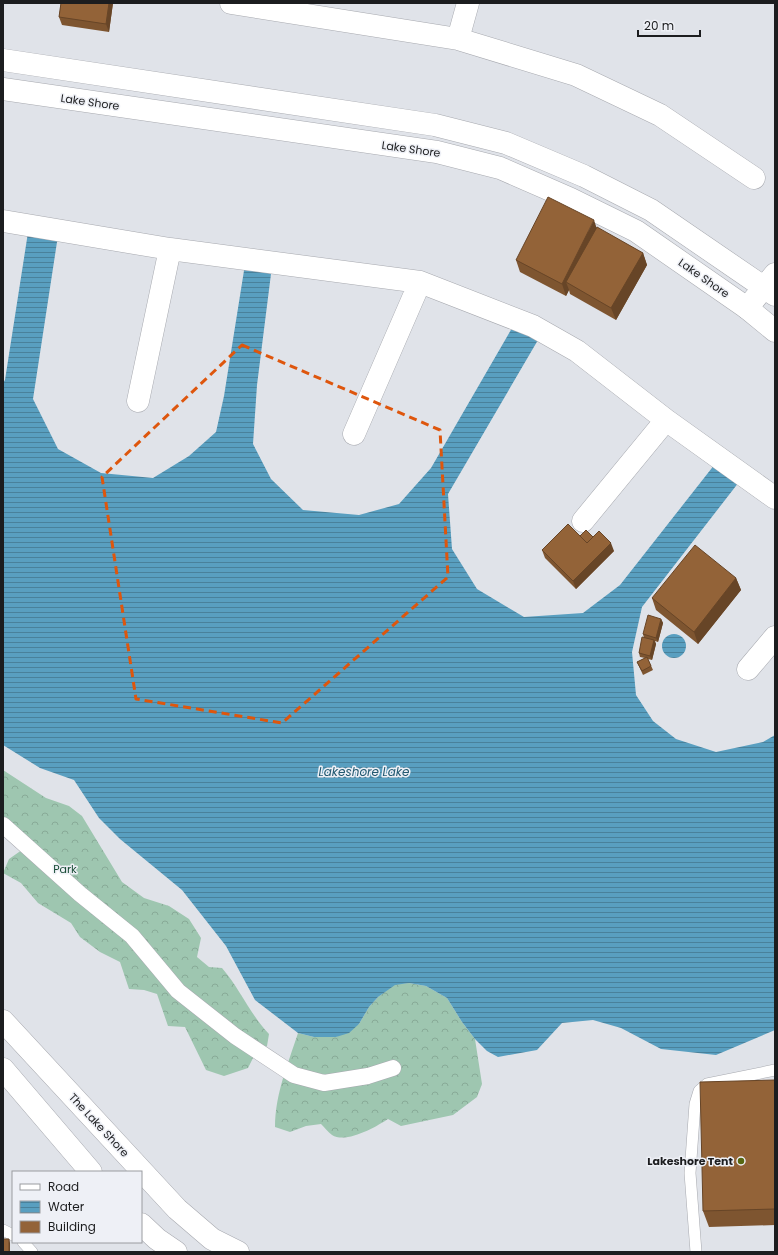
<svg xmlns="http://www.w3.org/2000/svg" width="778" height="1255" font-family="Poppins,sans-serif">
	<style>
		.forest { fill: url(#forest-crowns) }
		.water { fill: url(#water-rules) }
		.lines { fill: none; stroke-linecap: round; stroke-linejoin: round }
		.service-casing { stroke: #a7a9af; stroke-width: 12 }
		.pedestrian-casing { stroke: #a7a9af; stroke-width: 17 }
		.minor-casing { stroke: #a7a9af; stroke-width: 23 }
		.tertiary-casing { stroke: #a7a9af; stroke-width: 23 }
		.service { stroke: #fff; stroke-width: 11 }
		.pedestrian { stroke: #fff; stroke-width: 16 }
		.minor { stroke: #fff; stroke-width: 22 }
		.tertiary { stroke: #fff; stroke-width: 22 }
		.wall { fill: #7e5530 }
		.shaded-wall { fill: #674527 }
		.building { fill: #936338; stroke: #674527 }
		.marked { fill: none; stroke: #de560d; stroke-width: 3; stroke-dasharray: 8 5; stroke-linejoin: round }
		.poi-dot { fill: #566711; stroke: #eef0f6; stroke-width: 1.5 }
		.labels { text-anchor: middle; stroke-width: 3; stroke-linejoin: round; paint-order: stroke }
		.street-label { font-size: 11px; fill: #1c1d1f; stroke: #eef0f6 }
		.park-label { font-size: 11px; fill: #174b34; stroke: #eef0f6 }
		.poi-label { font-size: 11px; font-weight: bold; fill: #1c1d1f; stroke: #eef0f6; text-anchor: end }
		.water-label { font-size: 12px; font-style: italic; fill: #225971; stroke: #eef0f6 }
	</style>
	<defs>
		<pattern id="forest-crowns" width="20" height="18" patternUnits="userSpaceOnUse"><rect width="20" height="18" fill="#9ec6b0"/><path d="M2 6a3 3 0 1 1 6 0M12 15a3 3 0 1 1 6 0" fill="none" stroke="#88aa97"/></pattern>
		<pattern id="water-rules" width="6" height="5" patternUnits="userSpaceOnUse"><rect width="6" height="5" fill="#599fc0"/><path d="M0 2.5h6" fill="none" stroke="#49819b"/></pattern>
	</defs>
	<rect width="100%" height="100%" fill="#e0e3e9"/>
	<path class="forest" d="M3,770l43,28 23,8 13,10 40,66 22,16 25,8 20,13 12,19 -4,19 12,10 13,1c18,21 28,46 47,66l-2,12 -12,8 -7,14 -24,8 -18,-6 -21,-43 -17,-1 -11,-32 -13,-4 -15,-1 -9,-27 -20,-10 -20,-15 -9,-14 -33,-20 -17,-20 -18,-10 6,-14 20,-14 -26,-26z
		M409,983l17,3 21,12 15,24 13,17 7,45 -5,13 -24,18 -52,11 -13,-7c-12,8 -42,25 -56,16 -4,-3 -8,-8 -11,-11l-15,2 -16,6 -15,-5c0,-33 13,-63 23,-94l16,4h22l23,-13 10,-17 9,-10 17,-13z"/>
	<path class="water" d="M29,226l30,3 -26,170 25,50 43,24 52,5 36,-22 27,-24 8,-36 22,-138 26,8 -15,119 -4,59 18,35 32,31 56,5 40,-11 32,-36 81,-140 26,12 -90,154 4,55 25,40 47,28 59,-4 37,-28 95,-121 24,18 -97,125 -10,45 4,43 17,26 23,18 40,13 47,-10 12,-7v295l-59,25 -55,-6 -40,-21 -28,-8 -31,3 -25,27 -39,7 -11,-6 -12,-12 -13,-17 -15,-24 -21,-12 -17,-3 -14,2 -17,12 -9,10 -10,17 -10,9 -13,4h-22l-16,-4 -43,-33 -29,-54 -44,-56 -62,-51 -21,-21 -25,-38 -34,-12 -37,-23v-362l2,-3z
		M662 646a12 12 0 1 1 24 0a12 12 0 1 1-24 0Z"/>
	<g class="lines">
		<defs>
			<path id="service" d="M3,1230l10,5
				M23,1242l9,10
				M696,1252l-6,-79 5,-69 4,-13 8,-7 68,-14"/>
			<path id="pedestrian" d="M3,825l77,69 52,42 46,55 57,45 59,39 30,8 44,-7 25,-8"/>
			<path id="minor" d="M231,3l227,36 118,36 84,40 94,63
				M458,39l10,-36
				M3,221l167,28 250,33 113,44 44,25 89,69 109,78
				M747,308l28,-34
				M138,401l32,-152
				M354,434l66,-152
				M583,521l83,-101
				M748,669l27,-32"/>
			<path id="tertiary" d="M3,60l432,65 71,18 78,33 67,34 124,85
				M3,89l434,63 63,16 71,31 65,32 111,77 28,23
				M3,1021l174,188 35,30 26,13
				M3,1069l88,103
				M141,1224l16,15 19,13"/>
		</defs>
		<use href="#service" class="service-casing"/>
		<use href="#pedestrian" class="pedestrian-casing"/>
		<use href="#minor" class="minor-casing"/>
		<use href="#tertiary" class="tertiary-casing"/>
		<use href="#service" class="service"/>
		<use href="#pedestrian" class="pedestrian"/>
		<use href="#minor" class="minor"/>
		<use href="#tertiary" class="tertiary"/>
	</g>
	<path class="wall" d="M61,3h52l-4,29 -47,-7 -3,-8z
		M597,228l46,25 4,12 -31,55 -46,-26 -1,-4 -3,6 -46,-24 -4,-12z
		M580,536l13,1 21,14 -38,38 -31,-31 -3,-8z
		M736,578l5,12 -43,54 -42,-34 -4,-12z
		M661,619l2,4 -5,19 -3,-1 1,3 -4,16 -4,-1 5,11 -10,5 -6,-13 8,-4 -5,-1 -1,-4 5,-15 -1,-4z
		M775,1080v145l-66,2 -6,-16z"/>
	<path class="shaded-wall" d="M109,3h4l-4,29 -3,-8z
		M594,220l4,12 -32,50 3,8 -3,6 -4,-12z
		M643,253l4,12 -31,55 -5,-12z
		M611,543l3,8 -38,38 -3,-8z
		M736,578l5,12 -43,54 -4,-12z
		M661,619l2,4 -5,19 -2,-4z
		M654,640l2,4 -4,16 -2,-4z
		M9,1239l1,4v9h-1z"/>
	<path class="building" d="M61,3h48l-3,21 -47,-7z
		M548,197l46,23 -32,64 -46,-24z
		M597,227l46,26 -32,55 -45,-26z
		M568,524l19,19 12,-12 12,12 -38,38 -31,-31z
		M586,530l7,7 -6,6 -7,-7z
		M695,545l41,33 -42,54 -42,-34z
		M648,615l13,4 -5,19 -13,-4z
		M642,637l12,3 -4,16 -11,-3z
		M647,657l4,9 -9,5 -5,-9z
		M775,1080v129l-72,2 -3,-129z
		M3,1239h6v13h-6z"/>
	<path class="marked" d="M242,345l198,85 8,147 -166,146 -146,-24 -34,-222z"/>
	<circle class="poi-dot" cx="741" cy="1161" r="4"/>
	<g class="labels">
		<g class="street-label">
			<text transform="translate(90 102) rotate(8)" y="4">Lake Shore</text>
			<text transform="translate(411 149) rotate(8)" y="4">Lake Shore</text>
			<text transform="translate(704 278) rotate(35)" y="4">Lake Shore</text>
			<text transform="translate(99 1125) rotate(47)" y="4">The Lake Shore</text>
		</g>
		<g class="park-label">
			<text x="65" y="873">Park</text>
		</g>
		<g class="poi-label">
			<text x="733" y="1165">Lakeshore Tent</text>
		</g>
		<g class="water-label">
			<text x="364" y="776">Lakeshore Lake</text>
		</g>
	</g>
	<rect width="778" height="1255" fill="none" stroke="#1c1d1f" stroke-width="8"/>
	<rect x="12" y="1171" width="130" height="72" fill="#eef0f6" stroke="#9a9ca0"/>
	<rect x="20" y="1184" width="20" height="6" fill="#ffffff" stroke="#9a9ca0"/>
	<text x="48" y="1191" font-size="12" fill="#1c1d1f">Road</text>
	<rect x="20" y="1201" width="20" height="12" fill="url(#water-rules)" stroke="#9a9ca0"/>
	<text x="48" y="1211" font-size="12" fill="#1c1d1f">Water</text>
	<rect x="20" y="1221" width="20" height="12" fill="#936338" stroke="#9a9ca0"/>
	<text x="48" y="1231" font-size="12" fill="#1c1d1f">Building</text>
	<path d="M638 30v6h62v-6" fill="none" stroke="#1c1d1f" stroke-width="2"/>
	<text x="644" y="30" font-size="12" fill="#1c1d1f" stroke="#eef0f6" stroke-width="3" paint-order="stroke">20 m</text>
</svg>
